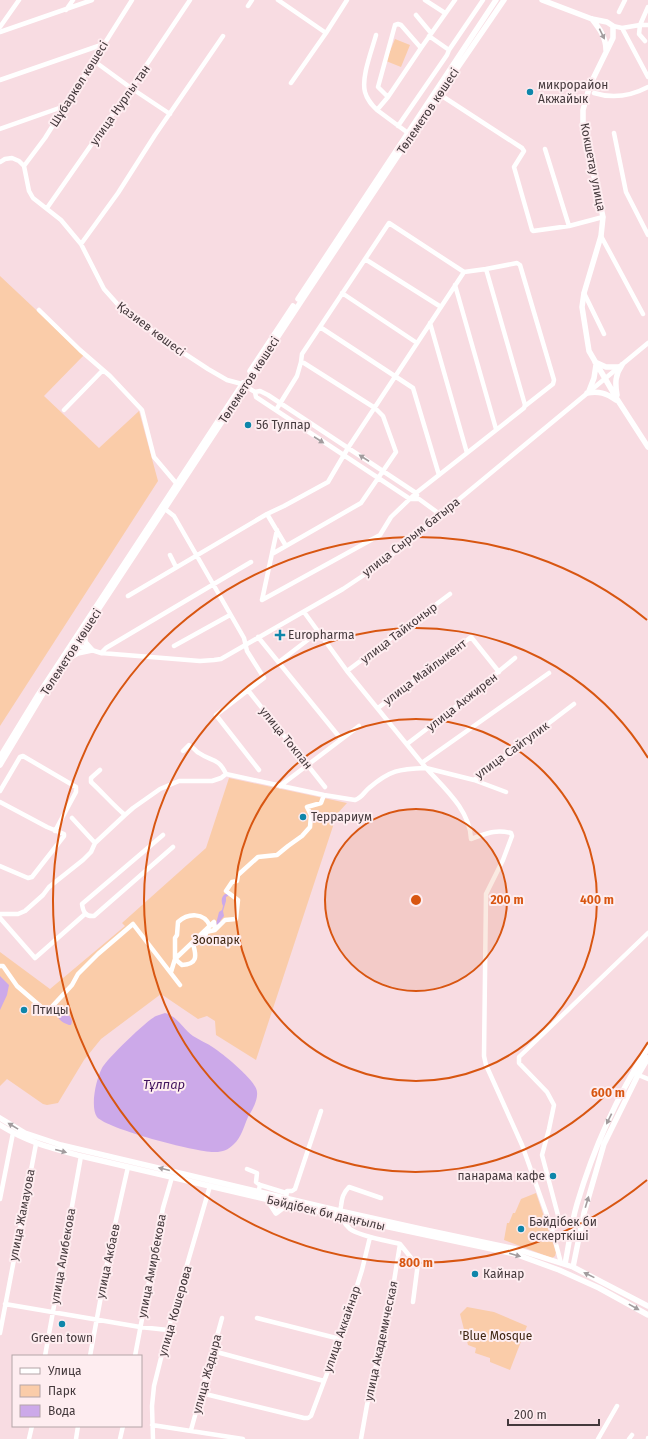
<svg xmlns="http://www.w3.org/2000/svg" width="648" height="1439" font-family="'Fira Sans',sans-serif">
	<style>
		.green { fill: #facca9 }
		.water { fill: #cca9e9 }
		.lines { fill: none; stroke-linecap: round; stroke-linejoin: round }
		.minor { stroke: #fff; stroke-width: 4.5 }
		.major { stroke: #fff; stroke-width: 5.5 }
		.oneway { fill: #a29c9e }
		.ring { fill: none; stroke: #d85611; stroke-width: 2 }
		.poi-dot { fill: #0e86aa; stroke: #feedf0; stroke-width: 1.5 }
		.labels { text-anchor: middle; stroke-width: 4; stroke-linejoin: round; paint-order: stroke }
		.street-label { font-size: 12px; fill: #44393c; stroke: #feedf0 }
		.poi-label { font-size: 12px; fill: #44393c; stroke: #feedf0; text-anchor: start }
		.park-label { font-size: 12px; fill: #3f2611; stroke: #feedf0 }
		.water-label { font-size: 13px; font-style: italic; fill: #43155f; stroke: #feedf0 }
		.centre { fill: #d85611; stroke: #feedf0; stroke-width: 2 }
		.ring-label { font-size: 12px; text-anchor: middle; font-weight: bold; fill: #d85611; stroke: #feedf0; stroke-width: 4; stroke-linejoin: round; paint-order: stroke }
	</style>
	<rect width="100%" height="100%" fill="#f8dce2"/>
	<path class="green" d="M395,39l15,6 -9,22 -15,-6z
		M0,276l84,79 -40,41 55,52 40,-37 19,70 -158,245z
		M229,778l118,25 -10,11 -81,246 -40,-25 -1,-14 -8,-5 -9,3 -37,-25 -60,45 -17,21 -26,43 -11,2 -4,-1 -36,-25 -7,7v-134l50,37 75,-63 -3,-3 84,-75z
		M536,1193l20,59 -1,4 -3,2 -48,-18 3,-17h2l4,-10h2l6,-14z
		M467,1307l27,5 33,14 -17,44 -20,-8v-4l-15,-5 1,-5 -8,-3 -8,-31z"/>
	<path class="water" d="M225,894h4l-1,2 -2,1v4l-3,10 1,5 -4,5 2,1 -4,3 -2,-1 3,-12 3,-2 1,-4c-2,-4 -2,-9 2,-12z
		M0,976l9,9 -2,10 -7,15z
		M57,1011c7,0 18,5 14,14h-2c-6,-2 -13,-6 -12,-14z
		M165,1013c12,3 18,16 28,23 6,4 14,7 21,12 9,6 43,33 43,44 1,9 -5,18 -9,25 -4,9 -7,21 -14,27 -6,6 -11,8 -19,8 -16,1 -108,-23 -118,-35 -7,-10 -1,-38 5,-49 4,-8 45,-48 54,-52 3,-1 6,-2 9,-3z"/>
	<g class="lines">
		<path class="minor" d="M278,0l48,33 -35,50
			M425,0l20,13
			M248,6l4,-6
			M648,7l-8,18h8
			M66,10l7,-10
			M619,12l6,-12
			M416,15l15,18
			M613,26l9,2 18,-3 -1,9 6,7
			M0,27l19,-27
			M622,28l26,49
			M0,32l92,-32
			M326,33l21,-33
			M376,35c-4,15 -15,42 -11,57 2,8 7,13 12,18
			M421,48l34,-48
			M449,50l34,-50
			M94,61l37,27 39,26
			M0,80l104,-36
			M594,93c19,6 37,3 54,-6
			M439,94l83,54 2,3 -10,16 18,63 1,1 36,-5 34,-9
			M388,97l33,-49 -20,-23 -3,-1 -3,1 -17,62 10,10 -11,13 31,23
			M398,126l49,-71 2,-5 -20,-14
			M0,129l65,-23
			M614,133l12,59 22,43
			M545,149l24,77
			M0,162l5,-3 7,-1 7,3 5,5 5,25 4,7 28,22 20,24 23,45 17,19 55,40 32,21 19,11 15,4 13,8 1,5 154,102h9l22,16
			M24,166l21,-28 87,-138
			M47,208l84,-120 59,-88
			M601,236l42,78
			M81,244l37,-51 37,-58 68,-99
			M365,259l76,48
			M486,269l31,-6 3,2 34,115 -1,4 -28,22
			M464,272l22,-3 39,136 -1,3 -57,45
			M455,285l41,144
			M342,293l75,50
			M584,293l20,41
			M39,310l41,40 30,26 32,34 12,47 22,26
			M320,327l93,61 26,87
			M255,392l5,-1 8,4 148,98 1,2
			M64,410l39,-40
			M165,509l9,7 70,122 3,13 17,27 -48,37 43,55
			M267,514l19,32
			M272,554l89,-51 35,-51 -13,-36 -8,-8 -71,-45 -3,-1 -4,14 -21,34
			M170,555l6,12
			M128,596l139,-82 17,-8 44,-24 20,-34 116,-176 -75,-49 -87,131 -1,8
			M262,600l118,-65 11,-18 25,-24 51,-40 -37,-130
			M262,600l15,-70
			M304,612l43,59 79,97 48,12 100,-76
			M258,637l83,102
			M73,644l28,9 99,8 14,-1 7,-1 122,-70 39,-26 266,-220
			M174,646l56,-31
			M101,653l5,-5 145,-86
			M279,662l39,-30
			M347,671l103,-77
			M247,689l78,98
			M378,708l93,-71 28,35
			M407,744l47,-36 61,-50
			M183,751l6,-6c5,2 6,6 10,8 13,9 19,4 27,21
			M423,762l126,-89
			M100,770l-9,8v4c12,11 22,23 34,33
			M474,780l32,12
			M280,786l79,-60
			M0,791l20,-34 3,-1 53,31v5l-21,39
			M0,802l47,25 17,7v2l-32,41 -4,1 -28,-12
			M72,818l23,25
			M163,835l-81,69c1,7 3,13 12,12l79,-69
			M0,914h18l7,-3 18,-16 6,-8 34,-27 8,-8 4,-9 30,-28 8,-7 27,-19 19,-8h33l9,-3 5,-4 98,21 31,5c7,-2 9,-8 14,-12 21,-18 30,-19 57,-20 18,20 44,42 45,71 15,-5 23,-10 40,-6l1,3 -9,24 -17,34 -2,162 2,9 36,80 30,84 9,34
			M0,918l35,40 50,-44
			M215,930l10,-10 11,-1 2,-19 -12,-9 6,-9 5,-1 1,-6 20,-18 19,-2 11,-9 14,-10 8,-9 1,-12 -4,-8 14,-4 3,-8
			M0,966h3l14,20 30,26 25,-27 6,-11 20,-20 35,-30 47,61
			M171,972l4,-13 39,-37 1,8 -9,2 -1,8 -12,4c4,13 4,20 -11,21l-7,-6v-21l2,-3 1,-13c10,-9 26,-10 32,4
			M636,1074l12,5
			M247,1169l10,4 -1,9 4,3 -2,9
			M260,1185l26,8
			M286,1198l1,-7h5l3,-2 26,-78
			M381,1198l-32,-11c-6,6 -7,11 -8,19 -2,8 3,18 9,23 9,7 38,12 50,15l12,15 6,4 -5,39
			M0,1199l13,-66
			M552,1229l6,-4 1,-6 -17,-64 7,-26 5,-24 -7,-13 -28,-29v-6l129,-124
			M5,1304l135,23 28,3
			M257,1318l83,21
			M0,1333l36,-189
			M213,1351l111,30
			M45,1356l36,-200
			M90,1356l21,-114 17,-75
			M135,1356l28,-148 9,-31
			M201,1393l103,25h4l3,-2 29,-77 22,-69 8,-33
			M152,1425l91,14
			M191,1430l31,-112
			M29,1439l3,-13
			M76,1439l2,-13
			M120,1439l3,-13
			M153,1439l-1,-33 2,-20 14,-56 42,-144
			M361,1439l6,-34 24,-105 9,-56
			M598,1439l19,-33
			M629,1439l3,-4
			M648,1439v-1"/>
		<path class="major" d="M542,0l50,19 15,3 6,4v12l-23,47 -7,25v17l20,90 -2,19 -17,57 -2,14 7,44 28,48 31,48
			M592,19c7,9 14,18 14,31
			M298,299l198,-299
			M595,362l11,5h14
			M250,371l43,-65
			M589,391l5,-13 2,-13
			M587,393c12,-2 19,0 29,7
			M617,395c-2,-12 -2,-20 5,-30
			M85,633v9l7,8
			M68,659l10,-6 14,-3
			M0,757l38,-62 205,-312
			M0,765l42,-70 262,-398 113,-170 87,-127
			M0,1118l25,15 36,12 279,66 81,18 95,20 57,18 75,39
			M0,1125c27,17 51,23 81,31l261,61 173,37 44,16 40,18 49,27
			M267,1199l9,14 12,-9
			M565,1264c4,-19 6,-40 12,-60 16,-54 40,-108 71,-156
			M573,1267l11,-54 20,-69 34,-69 10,-17"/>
	</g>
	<defs><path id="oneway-solid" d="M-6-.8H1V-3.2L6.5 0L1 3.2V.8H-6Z"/></defs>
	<g class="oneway">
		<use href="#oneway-solid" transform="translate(602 34) rotate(64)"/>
		<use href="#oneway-solid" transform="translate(319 440) rotate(33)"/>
		<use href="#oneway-solid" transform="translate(364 458) rotate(-147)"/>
		<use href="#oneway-solid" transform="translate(609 1119) rotate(116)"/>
		<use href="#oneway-solid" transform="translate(13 1126) rotate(-149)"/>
		<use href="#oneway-solid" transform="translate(61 1151) rotate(15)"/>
		<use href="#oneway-solid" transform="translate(164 1169) rotate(-166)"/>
		<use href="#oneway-solid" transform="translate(587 1202) rotate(-73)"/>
		<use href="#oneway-solid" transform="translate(515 1255) rotate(16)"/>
		<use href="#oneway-solid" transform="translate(589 1275) rotate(-154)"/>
		<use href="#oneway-solid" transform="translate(634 1307) rotate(29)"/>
	</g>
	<circle cx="416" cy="900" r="91" fill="#d85611" fill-opacity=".12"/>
	<g class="ring">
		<circle cx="416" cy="900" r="91"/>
		<circle cx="416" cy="900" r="181"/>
		<path d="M648 1042A272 272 0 1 1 648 758"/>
		<path d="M647 1180A363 363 0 1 1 647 620"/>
	</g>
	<g class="poi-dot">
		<circle cx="530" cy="92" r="4"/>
		<circle cx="248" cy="425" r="4"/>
		<path d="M278 629h4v4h4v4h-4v4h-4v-4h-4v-4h4z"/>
		<circle cx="303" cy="817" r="4"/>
		<circle cx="24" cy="1010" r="4"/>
		<circle cx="553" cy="1176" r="4"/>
		<circle cx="521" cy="1229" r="4"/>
		<circle cx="475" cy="1274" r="4"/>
		<circle cx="62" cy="1324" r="4"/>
	</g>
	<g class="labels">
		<g class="street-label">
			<text transform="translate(79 84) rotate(-58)" y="4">Шұбаркөл көшесі</text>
			<text transform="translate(120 105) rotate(-55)" y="4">улица Нурлы тан</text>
			<text transform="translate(428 111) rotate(-56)" y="4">Төлеметов көшесі</text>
			<text transform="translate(593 167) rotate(79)" y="4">Кокшетау улица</text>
			<text transform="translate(151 329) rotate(37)" y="4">Қазиев көшесі</text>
			<text transform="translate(249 380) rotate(-57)" y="4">Төлеметов көшесі</text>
			<text transform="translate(411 537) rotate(-38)" y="4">улица Сырым батыра</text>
			<text transform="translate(399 633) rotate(-37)" y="4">улица Тайконыр</text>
			<text transform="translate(71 652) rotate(-57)" y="4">Төлеметов көшесі</text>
			<text transform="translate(425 672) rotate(-37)" y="4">улица Майлыкент</text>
			<text transform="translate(462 702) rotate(-38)" y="4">улица Акжирен</text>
			<text transform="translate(286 738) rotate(51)" y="4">улица Токпан</text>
			<text transform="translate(512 750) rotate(-36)" y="4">улица Сайгулик</text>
			<text transform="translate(326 1213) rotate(13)" y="4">Бәйдібек би даңғылы</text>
			<text transform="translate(22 1215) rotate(-79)" y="4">улица Жамауова</text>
			<text transform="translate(63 1256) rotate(-80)" y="4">улица Алибекова</text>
			<text transform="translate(108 1261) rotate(-78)" y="4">улица Акбаев</text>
			<text transform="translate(152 1266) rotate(-79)" y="4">улица Амирбекова</text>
			<text transform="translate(175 1311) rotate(-74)" y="4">улица Кошерова</text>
			<text transform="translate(342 1329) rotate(-71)" y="4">улица Аккайнар</text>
			<text transform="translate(381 1341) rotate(-78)" y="4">улица Академическая</text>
			<text transform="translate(207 1374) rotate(-75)" y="4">улица Жадыра</text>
		</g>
		<g class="poi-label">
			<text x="538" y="89">микрорайон<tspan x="538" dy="14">Акжайык</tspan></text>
			<text x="256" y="429">56 Тулпар</text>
			<text x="288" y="639">Europharma</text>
			<text x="311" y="821">Террариум</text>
			<text x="32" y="1014">Птицы</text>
			<text x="545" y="1180" text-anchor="end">панарама кафе</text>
			<text x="529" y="1226">Бәйдібек би<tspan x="529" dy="14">ескерткіші</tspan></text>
			<text x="483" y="1278">Кайнар</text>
			<text x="62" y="1342" text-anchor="middle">Green town</text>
		</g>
		<g class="park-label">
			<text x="216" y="944">Зоопарк</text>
			<text x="496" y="1340">'Blue Mosque</text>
		</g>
		<g class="water-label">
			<text x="164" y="1089">Тұлпар</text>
		</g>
	</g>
	<circle cx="416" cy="900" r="6" class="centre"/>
	<g class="ring-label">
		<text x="507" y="904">200 m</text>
		<text x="597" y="904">400 m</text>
		<text x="608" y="1097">600 m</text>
		<text x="416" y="1267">800 m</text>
	</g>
	<rect x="12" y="1355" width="130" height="72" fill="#feedf0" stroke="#b4a5a8"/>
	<rect x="20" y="1368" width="20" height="6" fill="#ffffff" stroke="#b4a5a8"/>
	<text x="48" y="1375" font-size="12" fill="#44393c">Улица</text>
	<rect x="20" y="1385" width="20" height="12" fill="#facca9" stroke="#b4a5a8"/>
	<text x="48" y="1395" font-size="12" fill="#44393c">Парк</text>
	<rect x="20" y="1405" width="20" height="12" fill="#cca9e9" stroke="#b4a5a8"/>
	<text x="48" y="1415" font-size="12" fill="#44393c">Вода</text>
	<path d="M508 1419v6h91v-6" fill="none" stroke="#44393c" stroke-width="2"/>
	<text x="514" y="1419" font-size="12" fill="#44393c" stroke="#feedf0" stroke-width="3" paint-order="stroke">200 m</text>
</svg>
